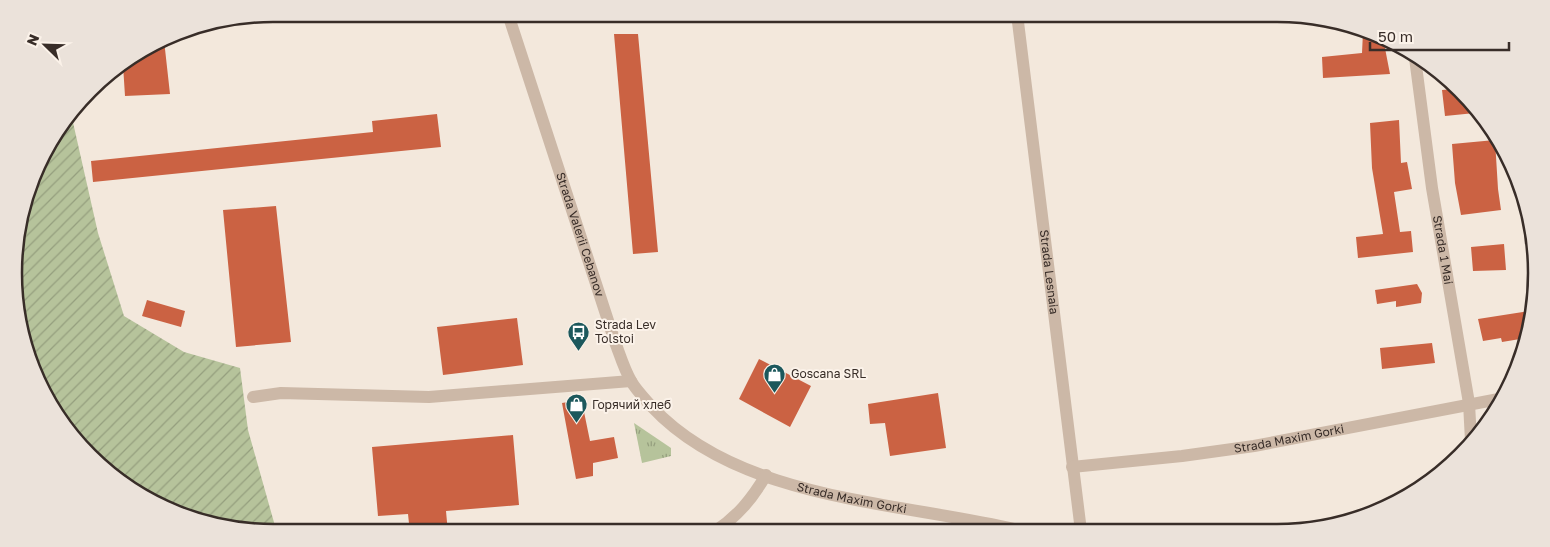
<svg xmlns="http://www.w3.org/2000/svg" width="1550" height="547" font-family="'Golos Text',sans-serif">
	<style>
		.grass { fill: url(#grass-tufts) }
		.garden { fill: url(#garden-furrows) }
		.building { fill: #cb6243 }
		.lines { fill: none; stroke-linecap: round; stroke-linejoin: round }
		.minor { stroke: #ccb8a7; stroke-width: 12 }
		.labels { text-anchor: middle; stroke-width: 4; stroke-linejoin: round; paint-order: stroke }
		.street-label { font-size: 12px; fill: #382d28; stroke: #fbf2e9 }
		.poi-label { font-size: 12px; fill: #382d28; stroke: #fbf2e9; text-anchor: start }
		.rim { fill: none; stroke: #382d28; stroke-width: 2.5 }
	</style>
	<defs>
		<pattern id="grass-tufts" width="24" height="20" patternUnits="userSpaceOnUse" patternTransform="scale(1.25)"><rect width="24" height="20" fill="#b6c39b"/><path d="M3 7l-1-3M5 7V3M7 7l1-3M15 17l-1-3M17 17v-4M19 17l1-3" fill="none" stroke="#959f7e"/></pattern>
		<pattern id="garden-furrows" width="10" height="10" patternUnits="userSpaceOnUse" patternTransform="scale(1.25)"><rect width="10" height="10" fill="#b6c39b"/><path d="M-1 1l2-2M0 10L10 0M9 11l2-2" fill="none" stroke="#959f7e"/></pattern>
	</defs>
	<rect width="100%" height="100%" fill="#f3e8dc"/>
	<path class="grass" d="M634,423l37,25v8l-29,7z"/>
	<path class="garden" d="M72,118l26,115 26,83 60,36 56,16 8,62 29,103 -70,-9 -78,-35 -71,-71 -35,-78 -7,-100 25,-82z"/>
	<path class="building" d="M1363,32l21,11 6,31 -67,4 -1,-21 40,-4z
		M614,34h24l20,218 -25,2z
		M164,40l6,54 -45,2 -2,-31z
		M1454,89l21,24 -30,3 -3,-26z
		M437,114l4,33 -348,35 -2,-21 282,-29 -1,-11z
		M1399,120l2,43 6,-1 5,27 -18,3 6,40 11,-1 2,21 -55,6 -2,-21 27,-3 -11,-66 -2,-45z
		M1495,140l3,49 3,21 -40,5 -6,-32 -3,-39z
		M276,206l15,136 -55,5 -13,-137z
		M1504,244l2,26 -33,1 -2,-24z
		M1417,284l5,9 -1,10 -25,4v-6l-19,3 -2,-14z
		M147,300l38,11 -4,16 -39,-11z
		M1529,311l-1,22 -8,2v4l-18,3 -1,-4 -18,3 -5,-22z
		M517,318l6,47 -80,10 -6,-48z
		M1432,343l3,20 -53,6 -2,-21z
		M759,359l52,27 -21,41 -51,-28z
		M938,393l8,55 -56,8 -5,-33 -15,1 -2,-20z
		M574,401l9,6 7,34 24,-4 4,21 -25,5v13l-17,3 -14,-76z
		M513,435l6,70 -73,6 2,22h-38l-2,-19 -30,2 -6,-69z"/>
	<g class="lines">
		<g class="minor">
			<path id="s1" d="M508,14l107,328c5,13 9,27 16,39 5,9 14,18 21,26 90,96 256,95 375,125"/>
			<path id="s2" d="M1017,14l64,517"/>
			<path d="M510,18l12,-4"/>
			<path id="s3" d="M1415,58l17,130 37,215 2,38"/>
			<path d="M253,397l28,-4 148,4 202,-16"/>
			<path id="s4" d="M1072,467l110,-11 72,-10 250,-48"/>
			<path d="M714,532c23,-15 38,-33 52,-57"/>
		</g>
	</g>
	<defs>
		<symbol id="bus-pin" viewBox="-11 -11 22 30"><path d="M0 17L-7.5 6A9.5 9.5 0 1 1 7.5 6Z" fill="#1c585c" stroke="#fbf2e9"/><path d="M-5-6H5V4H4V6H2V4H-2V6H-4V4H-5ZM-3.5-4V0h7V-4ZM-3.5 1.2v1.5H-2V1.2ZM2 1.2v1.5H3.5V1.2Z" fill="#fff"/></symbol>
		<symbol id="shop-pin" viewBox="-11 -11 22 30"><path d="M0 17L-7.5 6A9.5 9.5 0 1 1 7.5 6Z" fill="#1c585c" stroke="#fbf2e9"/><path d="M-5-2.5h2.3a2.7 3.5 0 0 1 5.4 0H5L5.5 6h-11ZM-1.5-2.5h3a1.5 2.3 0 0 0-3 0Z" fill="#fff"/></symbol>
	</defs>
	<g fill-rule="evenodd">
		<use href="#bus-pin" x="566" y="320" width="25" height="34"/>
		<use href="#shop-pin" x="762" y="362" width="25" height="34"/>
		<use href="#shop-pin" x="564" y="392" width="25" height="34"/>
	</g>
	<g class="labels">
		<g class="street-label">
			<text dy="4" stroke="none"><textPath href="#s1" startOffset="232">Strada Valerii Cebanov</textPath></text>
			<text dy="4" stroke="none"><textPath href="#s3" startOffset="194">Strada 1 Mai</textPath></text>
			<text dy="4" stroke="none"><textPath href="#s2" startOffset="260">Strada Lesnaia</textPath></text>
			<text dy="4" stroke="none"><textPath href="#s4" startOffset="219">Strada Maxim Gorki</textPath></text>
			<text dy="4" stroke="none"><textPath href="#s1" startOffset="644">Strada Maxim Gorki</textPath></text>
		</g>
		<g class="poi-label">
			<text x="595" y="329">Strada Lev<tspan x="595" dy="14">Tolstoi</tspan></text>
			<text x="791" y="378">Goscana SRL</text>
			<text x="592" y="409">Горячий хлеб</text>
		</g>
	</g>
	<path d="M0 0H1550V547H0ZM273 22H1277A251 251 0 0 1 1528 273V273A251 251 0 0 1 1277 524H273A251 251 0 0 1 22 273V273A251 251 0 0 1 273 22Z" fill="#ebe2da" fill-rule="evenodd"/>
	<path class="rim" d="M273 22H1277A251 251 0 0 1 1528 273V273A251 251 0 0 1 1277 524H273A251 251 0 0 1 22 273V273A251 251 0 0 1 273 22Z"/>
	<g transform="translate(45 45) rotate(293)" stroke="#fbf2e9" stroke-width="4" paint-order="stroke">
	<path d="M0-4L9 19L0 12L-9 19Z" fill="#382d28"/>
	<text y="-8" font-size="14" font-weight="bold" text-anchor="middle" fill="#382d28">N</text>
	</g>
	<path d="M1370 42v8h139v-8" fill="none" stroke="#382d28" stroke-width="2.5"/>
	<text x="1378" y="42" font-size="15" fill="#382d28" stroke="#fbf2e9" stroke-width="4" paint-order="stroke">50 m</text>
</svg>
